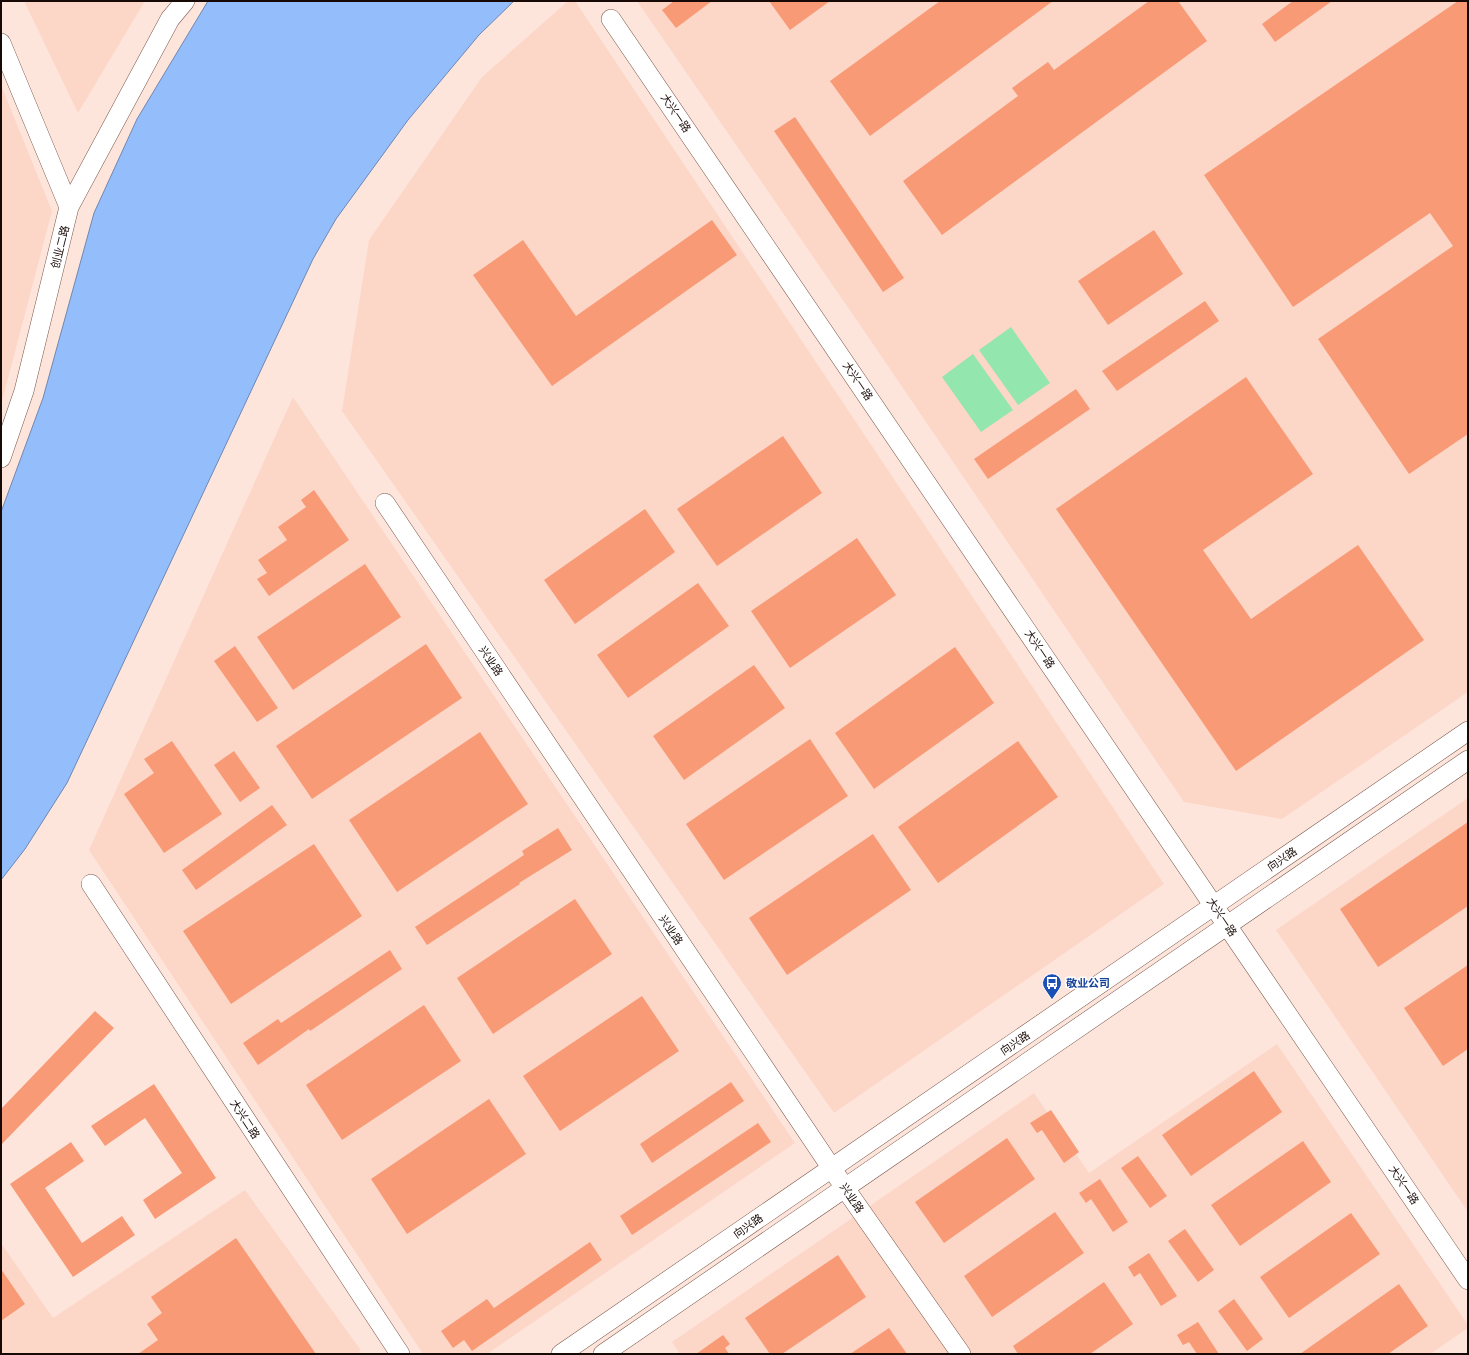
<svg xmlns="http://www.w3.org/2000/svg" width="1469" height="1355" font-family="Mulish,'Noto Sans SC',sans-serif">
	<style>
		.built { fill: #fcd6c7 }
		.green { fill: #94e6af }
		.water { fill: #94bdfb; stroke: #6e87b2 }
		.building { fill: #f99a76 }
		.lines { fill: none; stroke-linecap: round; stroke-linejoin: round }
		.minor-casing { stroke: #7b594c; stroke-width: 20 }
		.minor { stroke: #fff; stroke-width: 19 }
		.labels { text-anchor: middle; stroke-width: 3; stroke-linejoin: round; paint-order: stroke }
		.street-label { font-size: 11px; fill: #170a06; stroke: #fff }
		.transit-label { font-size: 11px; font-weight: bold; fill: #164399; stroke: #fff; text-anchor: start }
	</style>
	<rect width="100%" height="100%" fill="#fee5dc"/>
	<path class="built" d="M24,1h121l-67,112z
		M568,1h7l589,883 -330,229 -492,-702 27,-171 113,-163z
		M637,1h831v691l-186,127 -98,-17 -313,-461z
		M1,85l51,126 -51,194z
		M293,397l502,746 -308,211h-64l-334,-504z
		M1468,798v414l-192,-282z
		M1277,1044l191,281v3l-38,26h-750l-8,-12 362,-249 55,80z
		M245,1190l115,159 -1,5h-358v-111l52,75z"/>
	<path class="green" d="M1011,327l39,56 -32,22 -39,-55z
		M973,354l40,56 -32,22 -39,-55z"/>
	<path class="water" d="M208,1h306l-35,34 -71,85 -72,99 -23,40 -246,524 -42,66 -24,31v-368l42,-114 51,-185 43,-94z"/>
	<path class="building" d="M674,1h38l-36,27 -14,-18z
		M769,1h61l-40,29z
		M940,1h113l-183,135 -40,-55z
		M1149,1h29l29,40 -265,194 -39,-54 115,-85 -6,-8 36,-26 6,8z
		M1293,1h39l-57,41 -13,-18z
		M1458,1h10v433l-59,40 -91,-135 135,-93 -23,-33 -137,94 -89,-132z
		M795,117l109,161 -21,14 -109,-161z
		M712,220l25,35 -185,131 -79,-111 50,-35 53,76z
		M1154,230l29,44 -75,51 -30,-44z
		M1205,301l14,20 -102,70 -15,-20z
		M1246,377l67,97 -110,76 48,69 107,-74 66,95 -188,131 -180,-262z
		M1076,389l14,20 -102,70 -14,-20z
		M783,436l39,57 -105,73 -40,-57z
		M314,490l35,50 -80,56 -12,-17 10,-6 -9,-13 29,-20 -9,-13 28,-20 -5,-7z
		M645,509l30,43 -100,72 -31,-44z
		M857,538l39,57 -106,73 -39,-57z
		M365,564l36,53 -108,73 -36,-53z
		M698,583l31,43 -101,72 -31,-43z
		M426,644l36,54 -150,101 -36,-53z
		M235,646l43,62 -21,14 -43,-61z
		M955,647l39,56 -120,86 -39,-56z
		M754,665l31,43 -101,72 -31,-44z
		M480,732l48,72 -131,88 -48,-72z
		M810,739l38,57 -124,84 -38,-56z
		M172,741l50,73 -58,39 -40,-59 30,-21 -10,-14z
		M1018,741l40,56 -120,86 -40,-56z
		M234,751l26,37 -20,14 -26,-37z
		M272,805l15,20 -91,65 -14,-20z
		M1468,822v84l-90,61 -38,-58z
		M558,828l14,22 -53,33 1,1 -93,61 -12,-18 109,-72 -2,-4z
		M873,834l38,56 -124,85 -38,-57z
		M314,844l48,72 -131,88 -48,-73z
		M575,899l37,55 -119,80 -36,-56z
		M390,950l12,19 -92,62 -1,-2 -51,36 -15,-22 35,-24 3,4z
		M1468,965v84l-25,17 -39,-58z
		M642,996l37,55 -119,80 -37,-55z
		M424,1005l37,56 -119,79 -36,-55z
		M95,1011l19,17 -113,117v-36z
		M1254,1071l28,41 -91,64 -29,-41z
		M731,1082l13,19 -92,62 -12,-19z
		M154,1084l62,94 -61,41 -12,-19 39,-27 -37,-55 -40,28 -14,-20z
		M489,1099l37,55 -119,80 -36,-55z
		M1051,1110l28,42 -15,11 -22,-33 -5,3 -7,-10z
		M758,1123l13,19 -139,93 -12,-19z
		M1007,1138l28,41 -91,64 -29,-41z
		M1303,1141l28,41 -91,64 -29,-41z
		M71,1142l13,19 -39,27 37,55 40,-27 13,19 -62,42 -63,-93z
		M1138,1156l29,40 -17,12 -29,-40z
		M1100,1179l28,43 -15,10 -22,-33 -5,4 -7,-10z
		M1055,1212l29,41 -92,64 -28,-41z
		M1351,1213l29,41 -91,64 -29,-41z
		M1185,1229l29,41 -16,12 -30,-41z
		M236,1238l80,116h-178l20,-14 -11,-16 15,-11 -11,-16z
		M590,1242l12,18 -130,91 -8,-11 -11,8 -12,-17 46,-32 7,9z
		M1149,1253l28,43 -16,10 -21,-33 -6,4 -6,-10z
		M838,1255l28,42 -84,57h-12l-25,-36z
		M1,1269l24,35 -24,17z
		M1104,1282l29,42 -43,30h-72l-5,-8z
		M1399,1284l29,42 -40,28h-88z
		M1234,1299l29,40 -16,12 -29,-40z
		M1198,1322l21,32h-22l-8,-12 -6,3 -6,-10z
		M889,1328l18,26h-57z
		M723,1335l7,9 -5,4 4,6h-33z"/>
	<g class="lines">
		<defs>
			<path id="minor" d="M611,19l857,1261
				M1,43l68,164
				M1,458l23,-67 45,-184 101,-188 15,-18
				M385,503l464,691 112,160
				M91,884l309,470
				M561,1354l907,-623
				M603,1354l865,-594"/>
		</defs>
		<use href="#minor" class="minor-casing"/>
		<use href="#minor" class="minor"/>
	</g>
	<defs>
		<symbol id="bus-pin" viewBox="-11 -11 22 30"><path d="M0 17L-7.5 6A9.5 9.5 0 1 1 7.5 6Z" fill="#1a4fb4" stroke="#fff"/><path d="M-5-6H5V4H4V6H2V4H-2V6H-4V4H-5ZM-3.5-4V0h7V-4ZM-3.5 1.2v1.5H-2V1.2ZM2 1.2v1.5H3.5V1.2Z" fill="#fff"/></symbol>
	</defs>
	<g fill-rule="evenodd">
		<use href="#bus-pin" x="1041" y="972" width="22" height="30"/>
	</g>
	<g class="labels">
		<g class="street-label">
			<text transform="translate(676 113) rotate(56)" y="4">大兴一路</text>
			<text transform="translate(60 247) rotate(-76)" y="4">创业二路</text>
			<text transform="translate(858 381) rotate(56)" y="4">大兴一路</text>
			<text transform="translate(1040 649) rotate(56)" y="4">大兴一路</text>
			<text transform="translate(491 661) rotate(56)" y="4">兴业路</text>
			<text transform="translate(1282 859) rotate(-34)" y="4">向兴路</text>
			<text transform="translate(1222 917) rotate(56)" y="4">大兴一路</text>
			<text transform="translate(671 930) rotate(56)" y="4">兴业路</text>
			<text transform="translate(1015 1043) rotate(-34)" y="4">向兴路</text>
			<text transform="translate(245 1119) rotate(57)" y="4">大兴二路</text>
			<text transform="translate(1404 1185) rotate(56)" y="4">大兴一路</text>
			<text transform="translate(852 1198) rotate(56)" y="4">兴业路</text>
			<text transform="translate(748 1226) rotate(-35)" y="4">向兴路</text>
		</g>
		<g class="transit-label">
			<text x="1066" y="987">敬业公司</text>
		</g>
	</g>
	<rect width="1469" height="1355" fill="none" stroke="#170a06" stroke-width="4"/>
</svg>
